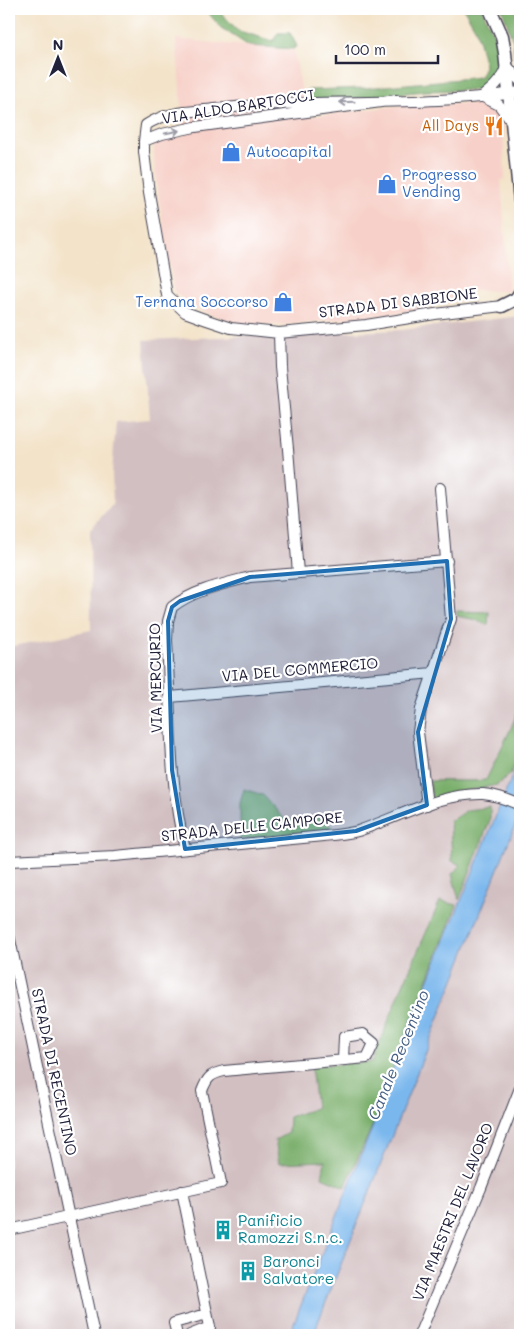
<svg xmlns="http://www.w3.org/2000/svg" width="529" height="1344" font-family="Mali,sans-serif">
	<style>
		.built { fill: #f7d1c9 }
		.industrial { fill: #d2bfc1 }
		.forest { fill: #78ad69; stroke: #4d6852 }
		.water { fill: #7ab7ed; stroke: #4e6c94 }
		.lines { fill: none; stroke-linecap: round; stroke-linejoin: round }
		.minor-casing { stroke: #413f50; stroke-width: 12 }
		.major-casing { stroke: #413f50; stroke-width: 15 }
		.minor { stroke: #fff; stroke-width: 10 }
		.major { stroke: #fff; stroke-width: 12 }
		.oneway { stroke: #9c9ca7 }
		.marked { fill: #1f6fb2; fill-opacity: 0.2; stroke: #1f6fb2; stroke-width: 4; stroke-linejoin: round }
		.labels { text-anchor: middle; stroke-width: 4.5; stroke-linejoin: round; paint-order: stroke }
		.street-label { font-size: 15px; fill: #22223b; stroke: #fff }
		.food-label { font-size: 15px; fill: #c56008; stroke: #fff; text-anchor: end }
		.shop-label { font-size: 15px; fill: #366cbe; stroke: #fff; text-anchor: start }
		.culture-label { font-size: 15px; fill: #0d838f; stroke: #fff; text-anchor: start }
		.water-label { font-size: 16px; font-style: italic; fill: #455e82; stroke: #fff }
	</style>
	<rect width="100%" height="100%" fill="#fff"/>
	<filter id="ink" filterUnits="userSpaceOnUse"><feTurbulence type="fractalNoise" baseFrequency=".02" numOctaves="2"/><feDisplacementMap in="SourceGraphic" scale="10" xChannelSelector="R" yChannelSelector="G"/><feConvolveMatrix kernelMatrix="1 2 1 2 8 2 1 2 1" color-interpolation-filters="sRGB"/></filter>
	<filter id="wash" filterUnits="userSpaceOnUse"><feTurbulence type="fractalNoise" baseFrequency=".0096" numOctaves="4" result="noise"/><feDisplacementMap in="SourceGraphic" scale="20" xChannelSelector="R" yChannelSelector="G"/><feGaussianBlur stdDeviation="1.12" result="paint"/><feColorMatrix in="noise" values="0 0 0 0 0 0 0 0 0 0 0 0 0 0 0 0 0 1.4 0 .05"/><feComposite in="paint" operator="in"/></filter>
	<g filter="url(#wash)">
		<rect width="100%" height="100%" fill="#f3e3c9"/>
		<path class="built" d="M176,39l118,12 13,66 90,-11 84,-3 11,2 8,5 3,16 2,53 -4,1 8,112 -42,-3v10l-68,14 -117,12 -39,-1 -29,-8 -25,-11 -15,-14 -18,-111 -2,-20v-15l4,-5 26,-4z"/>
		<path class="industrial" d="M520,316v1019h-511v-688l82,-17 -1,-100 23,-27 -1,-30 4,-51 34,-3 -6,-79 257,-10z"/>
		<path class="forest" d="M205,9h12l22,22 34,10 5,-8h12l7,13 -4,3 -44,-3 -28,-18z
			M464,9h18l13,28 3,24 -2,14 -8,10 -11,5 -52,1 -74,8 -43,1v-10l57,-2 115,-11 5,-11 -9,-36z
			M502,9h13l5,15v47l-6,-16 -1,-14z
			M457,611l32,1 -1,13 -12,-5 -19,-4z
			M520,705v40l-9,28 -14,12 -37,7 -28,9 -2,-20c19,-1 37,1 56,-1l25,-52z
			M244,789l19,6 23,26 34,-4 14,12 -94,11v-37z
			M490,807v13l-31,80 -7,-26 9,-9 -9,-4 -2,-40 17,-11z
			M440,901l17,4 -60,152 -18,54 -34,76 -23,-10 3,-16 -46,2 -4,-23 13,-7 1,-16 27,-9 -5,-42 61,-4 30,-75z"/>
		<path class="water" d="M520,757v56l-207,522h-24l90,-224 18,-54z"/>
	</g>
	<g filter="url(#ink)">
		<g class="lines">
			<defs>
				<path id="minor" d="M507,66l13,15
					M483,96c10,-8 19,-16 23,-29
					M483,97l16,8 12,16
					M396,100l-201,27 -33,7 -18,7 2,-16c20,-14 46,-13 69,-16 101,-12 205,-1 305,-17
					M514,122l6,-20
					M144,141v11l5,41 18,102 18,17 22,8 24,8 48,5
					M298,573l-10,-124 -8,-82 -1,-34 87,-8 69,-11 67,-8
					M170,697l263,-24
					M427,805l-9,-73 3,-23 30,-90 -11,-131
					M185,849c-17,-68 -14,-139 -18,-209l1,-19 4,-14c22,-17 51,-23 78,-30l197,-16
					M9,861l106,-5 209,-20c11,-1 23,-2 34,-5 41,-14 82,-38 125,-37 14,1 25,6 37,11
					M9,935l85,400
					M182,1191l28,136 -20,8
					M9,1230l212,-47 -19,-92c5,-13 8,-17 22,-20l143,-13 7,-15 -11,-9 -19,3 -1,23
					M177,1335l-3,-12 33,-9
					M419,1335l62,-147 39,-100"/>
				<path id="major" d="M490,9l12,27 3,17 15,148
					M502,306l14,-7 4,-6"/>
			</defs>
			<use href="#minor" class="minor-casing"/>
			<use href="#major" class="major-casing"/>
			<use href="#minor" class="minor"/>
			<use href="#major" class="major"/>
		</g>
		<defs><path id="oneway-shaft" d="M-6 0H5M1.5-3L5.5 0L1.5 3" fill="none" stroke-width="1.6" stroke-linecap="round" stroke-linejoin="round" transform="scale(1.25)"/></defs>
		<g class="oneway">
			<use href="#oneway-shaft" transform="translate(347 102) rotate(178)"/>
			<use href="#oneway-shaft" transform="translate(172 132) rotate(-11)"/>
		</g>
	</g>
	<path class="marked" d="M447,561l4,58 -33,113 9,73 -71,26 -171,18 -13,-79 -4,-149 4,-14 8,-6 70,-24z"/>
	<defs>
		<symbol id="restaurant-bare" viewBox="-9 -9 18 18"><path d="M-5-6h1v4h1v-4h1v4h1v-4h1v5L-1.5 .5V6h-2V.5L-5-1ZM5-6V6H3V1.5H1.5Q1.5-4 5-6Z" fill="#e8710a" stroke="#fff" stroke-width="2.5" paint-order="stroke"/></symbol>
		<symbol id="shop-bare" viewBox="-9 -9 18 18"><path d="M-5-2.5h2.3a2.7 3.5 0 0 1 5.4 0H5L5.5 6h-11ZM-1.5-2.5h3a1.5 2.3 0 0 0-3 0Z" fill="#3f7fe0" stroke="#fff" stroke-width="2.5" paint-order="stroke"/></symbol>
		<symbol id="building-bare" viewBox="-9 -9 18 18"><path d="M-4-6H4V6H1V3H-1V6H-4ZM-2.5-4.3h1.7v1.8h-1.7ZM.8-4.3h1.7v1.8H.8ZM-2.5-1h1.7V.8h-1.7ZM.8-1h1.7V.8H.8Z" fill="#0f9aa8" stroke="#fff" stroke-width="2.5" paint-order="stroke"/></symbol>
	</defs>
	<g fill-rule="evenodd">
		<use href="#restaurant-bare" x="480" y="112" width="28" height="28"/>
		<use href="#shop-bare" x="217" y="138" width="28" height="28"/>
		<use href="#shop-bare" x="373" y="170" width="28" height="28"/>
		<use href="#shop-bare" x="269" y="288" width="28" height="28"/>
		<use href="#building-bare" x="209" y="1216" width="28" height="28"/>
		<use href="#building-bare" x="234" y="1257" width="28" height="28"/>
	</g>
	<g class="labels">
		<g class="street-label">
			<text transform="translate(238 107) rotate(-9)" y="5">VIA ALDO BARTOCCI</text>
			<text transform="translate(398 303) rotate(-7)" y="5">STRADA DI SABBIONE</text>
			<text transform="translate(300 670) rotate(-5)" y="5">VIA DEL COMMERCIO</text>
			<text transform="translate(156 678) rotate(-91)" y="5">VIA MERCURIO</text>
			<text transform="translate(252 827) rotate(-6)" y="5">STRADA DELLE CAMPORE</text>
			<text transform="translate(54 1072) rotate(78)" y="5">STRADA DI RECENTINO</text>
			<text transform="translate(453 1212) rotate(-68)" y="5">VIA MAESTRI DEL LAVORO</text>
		</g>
		<g class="food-label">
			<text x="479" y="131">All Days</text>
		</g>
		<g class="shop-label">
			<text x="246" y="157">Autocapital</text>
			<text x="402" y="180">Progresso<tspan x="402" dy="17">Vending</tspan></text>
			<text x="268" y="307" text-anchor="end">Ternana Soccorso</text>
		</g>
		<g class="culture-label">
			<text x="238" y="1226">Panificio<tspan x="238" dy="17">Ramozzi S.n.c.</tspan></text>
			<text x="263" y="1267">Baronci<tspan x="263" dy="17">Salvatore</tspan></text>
		</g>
		<g class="water-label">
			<text transform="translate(398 1055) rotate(-68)" y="6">Canale Recentino</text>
		</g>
	</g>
	<rect width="529" height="1344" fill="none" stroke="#fff" stroke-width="30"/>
	<g transform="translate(58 58)" stroke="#ffffff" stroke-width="4" paint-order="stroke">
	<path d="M0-4L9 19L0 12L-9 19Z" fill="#22223b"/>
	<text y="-8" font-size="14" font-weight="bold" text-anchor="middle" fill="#22223b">N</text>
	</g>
	<path d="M336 55v8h102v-8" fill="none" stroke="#22223b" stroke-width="2.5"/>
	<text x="344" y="55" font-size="15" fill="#22223b" stroke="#ffffff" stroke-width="4" paint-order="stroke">100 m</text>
</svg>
